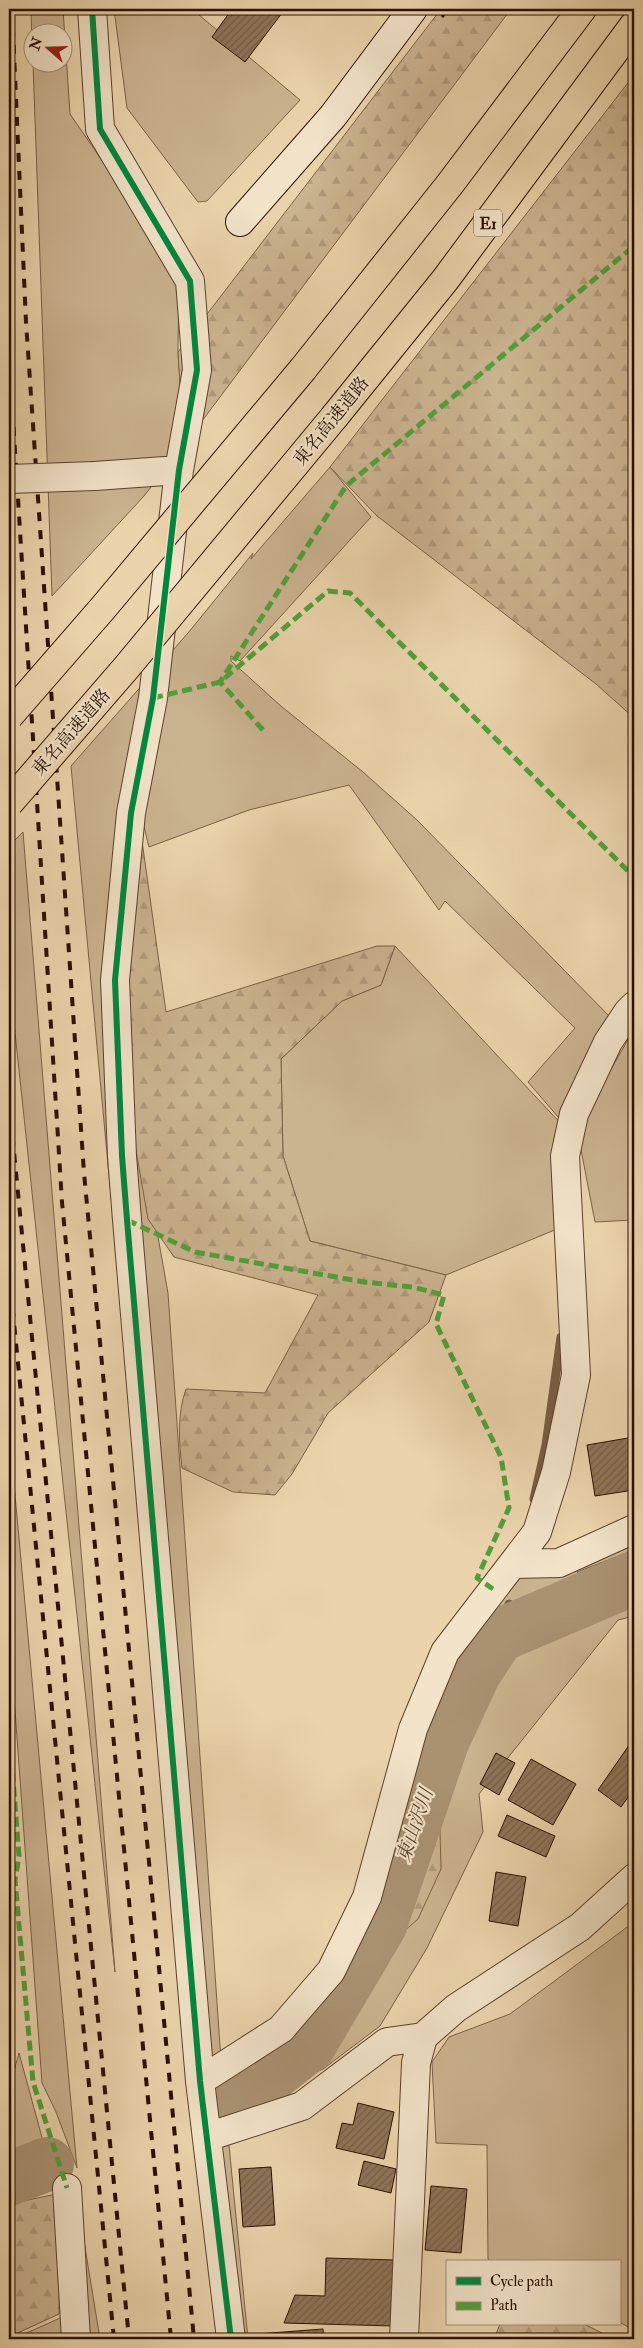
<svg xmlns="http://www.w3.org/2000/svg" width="643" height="2348" font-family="'IM FELL Double Pica','Noto Serif JP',serif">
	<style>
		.grass { fill: #cab38f; stroke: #7a6148 }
		.forest { fill: url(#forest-firs); stroke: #7a6148 }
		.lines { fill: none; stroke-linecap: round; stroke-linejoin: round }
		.stream { stroke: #765d44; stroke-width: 9 }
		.river { stroke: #a99172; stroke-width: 54 }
		.building { fill: url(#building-hatch); stroke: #290f00 }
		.street-casing { stroke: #5a402b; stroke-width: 30 }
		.secondary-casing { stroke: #290f00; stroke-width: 30 }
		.highway-casing { stroke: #290f00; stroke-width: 30 }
		.path { stroke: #290f00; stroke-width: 3; stroke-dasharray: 4 2.5; stroke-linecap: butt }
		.street { stroke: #f2e3c9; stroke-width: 28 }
		.secondary { stroke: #f2e3c9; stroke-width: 28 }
		.highway { stroke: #ebd4ac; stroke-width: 28 }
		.rail { stroke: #290f00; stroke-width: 4; stroke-dasharray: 9 9; stroke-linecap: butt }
		.street-bridge-casing { stroke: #5a402b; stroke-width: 30; stroke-linecap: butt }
		.highway-bridge-casing { stroke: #290f00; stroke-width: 30; stroke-linecap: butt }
		.street-bridge { stroke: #f2e3c9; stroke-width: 28 }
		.highway-bridge { stroke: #ebd4ac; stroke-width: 28 }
		.quiet { stroke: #51a03c; stroke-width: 5; stroke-dasharray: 10 5; stroke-linecap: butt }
		.cycleway-casing { stroke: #f2e3c9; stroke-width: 9 }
		.cycleway { stroke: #00873e; stroke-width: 6 }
		.labels { text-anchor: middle; stroke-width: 4.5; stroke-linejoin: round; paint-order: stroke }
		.shield { fill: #f2e3c9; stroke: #654f3c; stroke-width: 1 }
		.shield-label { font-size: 16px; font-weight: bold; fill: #290f00 }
		.street-label { font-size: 18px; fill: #290f00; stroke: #f2e3c9 }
		.water-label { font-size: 19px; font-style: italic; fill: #5c432e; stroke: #f2e3c9 }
	</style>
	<defs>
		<pattern id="forest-firs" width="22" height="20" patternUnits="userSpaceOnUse" patternTransform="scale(1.25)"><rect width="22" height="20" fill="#cab38f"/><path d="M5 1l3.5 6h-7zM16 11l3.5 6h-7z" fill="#ae997a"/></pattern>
		<pattern id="building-hatch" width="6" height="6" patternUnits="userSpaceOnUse" patternTransform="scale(1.25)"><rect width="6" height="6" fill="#8e7559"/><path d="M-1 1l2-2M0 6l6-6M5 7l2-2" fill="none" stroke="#745e47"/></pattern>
	</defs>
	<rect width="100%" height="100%" fill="#ebd4ac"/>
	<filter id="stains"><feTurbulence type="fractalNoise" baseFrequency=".004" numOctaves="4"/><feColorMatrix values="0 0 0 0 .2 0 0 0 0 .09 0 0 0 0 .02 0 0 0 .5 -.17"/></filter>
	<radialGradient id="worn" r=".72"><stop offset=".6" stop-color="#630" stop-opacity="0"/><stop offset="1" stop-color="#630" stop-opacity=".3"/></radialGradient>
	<path class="grass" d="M31,9h32l7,105 109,158 -1,80 6,93 -40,51 -92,100 -19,-533 29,-1v-30h-30v21z
		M114,9h78l108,91 -93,101 -9,1 -71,-94z
		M330,467l41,50 -131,144 -9,-5v5l51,46 81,65 54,48 195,199 -47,106 -37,-43 47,-54 -130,-127 -6,9 -90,-125 -100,25 -100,37 -5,-20 -11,63 -3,190 38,213 54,782 109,-104 114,-319 68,-88 121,-35v87l-16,4 -139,174 4,38 -56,116 -47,78 -57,43 -97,46 22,224h-31l-146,-1573 117,-133 65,-80 -2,6z
		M23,832l92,1140 -106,-996v-130z
		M395,946l169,181 -12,54 5,48 -111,46 -136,-34 -27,-85 -2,-97 61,-58 39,-16z
		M634,1029v191l-39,2 -18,-93z
		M9,1433l7,73 61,662 -21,-56 -14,-29 -33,-456z
		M634,1922v408l-15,-8v-60h-126l-5,-3 -1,-114 -51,-2 -4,-81 17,-25 61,-23z
		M19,2053l37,136 -47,17v-117z
		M83,2235l17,104h-20z
		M67,2315l2,24h-56z"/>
	<path class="forest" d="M441,9h70l-327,436 -6,-93z
		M634,75v643l-38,-34 -219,-168 -47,-49z
		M142,841l24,171 211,-66h18l-14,39 -39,16 -61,58 2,97 27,85 136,34 -17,47 -101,91 -36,61 -17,21 -42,-3 -51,-24c-3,-26 -5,-54 4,-79l79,4 53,-98 -144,-38 -26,-38 -13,-74 -8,-144z
		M634,1550v56l-23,4 -34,-38z
		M438,1757l3,112 -23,50 -33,29 -65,99 -36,31 -59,34 8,-22 68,-54z
		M61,2193l-2,121 -50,23v-133z
		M500,2324h84l30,15h-120z"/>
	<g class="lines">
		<path class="stream" d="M534,1499l12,-54 15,-108
			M498,1636l11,-32"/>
		<path class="river" d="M220,2109l37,-23 52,-41 71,-120 62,-183 32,-69 24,-37 136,-58
			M9,2179l38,-15"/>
	</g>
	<path class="building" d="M232,9h53l-40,53 -33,-25z
		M634,1437v53l-39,6 -8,-51z
		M634,1738v51l-13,18 -23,-17z
		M496,1753l19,10 -16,32 -19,-11z
		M531,1759l45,25 -23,41 -45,-25z
		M507,1815l48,21 -9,21 -48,-21z
		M496,1872l30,5 -8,49 -29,-5z
		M358,2103l36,9 -10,47 -48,-11 6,-25 11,2z
		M364,2161l32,8 -5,24 -33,-8z
		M271,2167l4,58 -32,2 -4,-58z
		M431,2186l36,3 -6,64 -36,-3z
		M326,2258l70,2 -2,66 -110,-3 11,-28 30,1z
		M323,2329l1,9 32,-2 1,3h-99l-1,-5z"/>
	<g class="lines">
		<defs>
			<path id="street" d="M92,9l8,120 90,152 7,89 -18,100 -26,228 -22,115 -16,167 7,176 5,64 73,861 31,258
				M95,476l84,-6
				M513,1564l46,-1 75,-34
				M200,2081l81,-52 50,-58 36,-74 46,-168 32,-77 92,-120 19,-60 20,-97 -11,-219 9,-42 34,-72 20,-30 6,-6
				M207,2137l95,-31 85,-64 36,-5
				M67,2188l9,151
				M404,2339l12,-276 7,-26 33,-29 124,-81 54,-49"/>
			<path id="secondary" d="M240,222l93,-106 80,-107"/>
			<path id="highway" d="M303,369l147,-185 132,-175
				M335,416l110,-136 189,-255"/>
		</defs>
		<use href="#street" class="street-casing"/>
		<use href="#secondary" class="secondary-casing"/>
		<use href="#highway" class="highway-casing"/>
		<path class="path" d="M442,17l6,-8"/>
		<use href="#street" class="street"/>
		<use href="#secondary" class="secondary"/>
		<use href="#highway" class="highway"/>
		<path class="rail" d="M12,9l14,313 58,851 110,1166
			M9,355l53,847 109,1137
			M9,1100l120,1239
			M9,1272l105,1067"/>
		<defs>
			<path id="street-bridge" d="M9,479l86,-3"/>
			<path id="highway-bridge" d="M9,716l94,-108 200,-239
				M9,803l117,-135 209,-252"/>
		</defs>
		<use href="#street-bridge" class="street-bridge-casing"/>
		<use href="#highway-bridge" class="highway-bridge-casing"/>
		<use href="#street-bridge" class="street-bridge"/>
		<use href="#highway-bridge" class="highway-bridge"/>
		<path class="quiet" d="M153,698l67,-16 108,-91 22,2 284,284
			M263,730l-43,-48 126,-196 288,-240
			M127,1220l68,32 169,30 48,5 32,8 -8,29 65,133 8,51 -32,70 16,11
			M9,1727l10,129 -4,24 18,202 34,106"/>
		<defs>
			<path id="cycleway" d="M92,9l8,120 90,152 7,89 -18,100 -26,228 -22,115 -16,167 7,176 5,64 73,861 31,258"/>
		</defs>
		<use href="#cycleway" class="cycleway-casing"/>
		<use href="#cycleway" class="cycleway"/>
	</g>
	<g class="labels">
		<rect class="shield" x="474" y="209.5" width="28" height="27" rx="4"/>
		<g class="shield-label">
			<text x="488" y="229">E1</text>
		</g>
		<g class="street-label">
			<text transform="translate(331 421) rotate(-51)" y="6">東名高速道路</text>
			<text transform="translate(71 732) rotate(-49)" y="6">東名高速道路</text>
		</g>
		<g class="water-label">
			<text transform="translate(414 1825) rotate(-71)" y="7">東山沢川</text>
		</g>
	</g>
	<rect width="643" height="2348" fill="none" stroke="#ebd4ac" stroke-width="30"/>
	<rect x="10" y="10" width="623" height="2328" fill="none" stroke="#290f00" stroke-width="2.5"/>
	<rect x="15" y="15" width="613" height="2318" fill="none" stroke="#290f00"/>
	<rect x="446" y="2260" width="175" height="65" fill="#f2e3c9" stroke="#a28e79"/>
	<rect x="456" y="2277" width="25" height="8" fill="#00873e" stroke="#a28e79"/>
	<text x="490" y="2286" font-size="15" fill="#290f00">Cycle path</text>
	<rect x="456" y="2302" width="25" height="8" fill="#51a03c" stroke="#a28e79"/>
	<text x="490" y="2310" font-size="15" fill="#290f00">Path</text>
	<g transform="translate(48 48) rotate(290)"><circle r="24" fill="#f2e3c9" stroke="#a28e79"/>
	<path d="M0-4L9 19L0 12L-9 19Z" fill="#8f2418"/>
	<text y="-8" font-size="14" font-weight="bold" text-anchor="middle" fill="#290f00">N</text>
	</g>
	<rect width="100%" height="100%" filter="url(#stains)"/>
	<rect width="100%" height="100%" fill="url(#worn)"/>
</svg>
